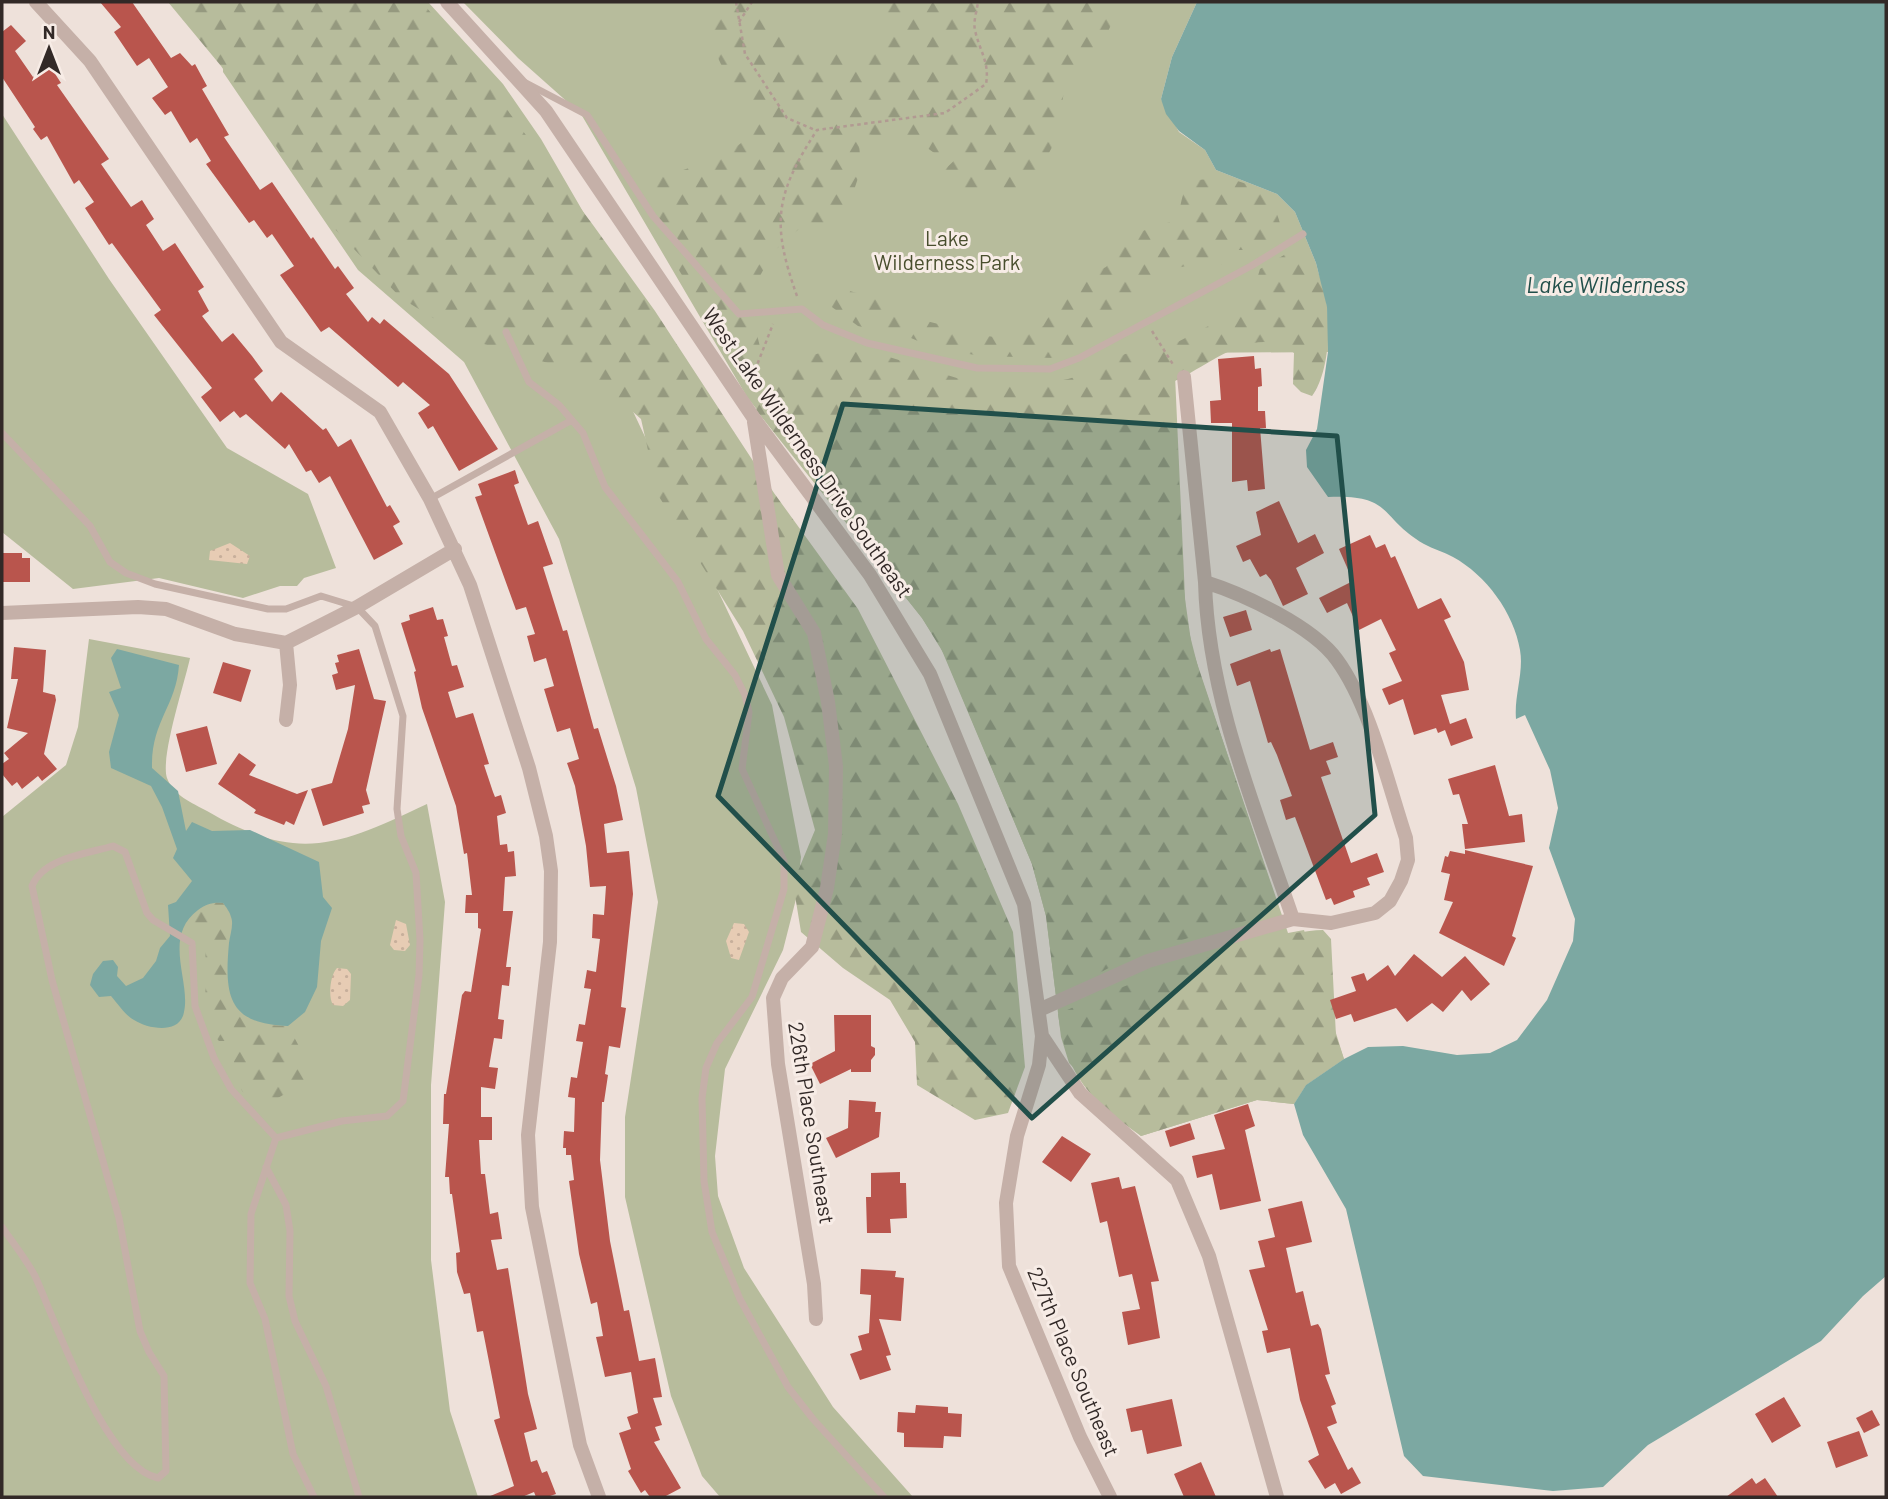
<svg xmlns="http://www.w3.org/2000/svg" width="1888" height="1499" font-family="Barlow,sans-serif">
	<style>
		.green { fill: #b7bc9c }
		.forest { fill: url(#forest-firs) }
		.sand { fill: url(#sand-dots) }
		.water { fill: #7ca8a2 }
		.building { fill: #b9554d }
		.lines { fill: none; stroke-linecap: round; stroke-linejoin: round }
		.path { stroke: #b19a92; stroke-width: 2.5; stroke-dasharray: 3.5 3.5; stroke-linecap: butt }
		.lane { stroke: #c5b0a8; stroke-width: 7 }
		.street { stroke: #c5b0a8; stroke-width: 14 }
		.marked { fill: #214f4a; fill-opacity: 0.2; stroke: #214f4a; stroke-width: 5; stroke-linejoin: round }
		.labels { text-anchor: middle; stroke-width: 6; stroke-linejoin: round; paint-order: stroke }
		.park-label { font-size: 21px; fill: #484e2d; stroke: #f7ece6 }
		.street-label { font-size: 21px; fill: #322927; stroke: #f7ece6 }
		.water-label { font-size: 23px; font-style: italic; fill: #214f4a; stroke: #f7ece6 }
	</style>
	<defs>
		<pattern id="forest-firs" width="22" height="20" patternUnits="userSpaceOnUse" patternTransform="scale(1.75)"><rect width="22" height="20" fill="#b7bc9c"/><path d="M5 1l3.5 6h-7zM16 11l3.5 6h-7z" fill="#95997f"/></pattern>
		<pattern id="sand-dots" width="8" height="8" patternUnits="userSpaceOnUse" patternTransform="scale(1.75)"><rect width="8" height="8" fill="#e7ccb4"/><path d="M2 2h.1M6 6h.1" fill="none" stroke="#c7af9b" stroke-width="1.8" stroke-linecap="round"/></pattern>
	</defs>
	<rect width="100%" height="100%" fill="#eee1da"/>
	<path class="green" d="M224,2h204l75,82 38,55 77,133h-51l205,433 29,152 -5,42 -13,51 -58,119 -10,87 3,40 26,72 89,139 80,90h-193l-18,-21 -31,-80 -46,-199v-80l33,-215 -22,-114 -77,-249 -95,-177 -106,-92 -135,-198z
		M463,2h734l-25,55 -11,42 18,33 26,18 11,20 61,24 18,18 21,51 11,44 1,45 -154,1 12,267 13,51 89,262 16,-3 40,129 -38,26 -12,19 -37,-4 -116,36 -72,-73 -8,-26 -15,-121 -14,-52 -92,-218 -18,-28 -175,-221 -166,-283 -63,-56z
		M2,114l107,165 118,169 81,46 28,74 -32,10 -7,8h-17l-37,12 -84,-20 -86,11 -71,-57z
		M89,639l101,19c-5,24 -30,99 -23,120 6,17 25,25 40,33 91,53 131,35 220,-7l18,98 -14,183v175l19,151 28,86h-476v-680l64,-52 12,-38z"/>
	<path class="forest" d="M168,2h254l54,66 117,157 62,86 119,182 84,116 100,195 55,128 12,135 -17,46 -33,7 -58,-35 -2,-43 -25,-42 -47,-32 -42,-36 -8,-49 22,-53 -31,-113 -41,-86 -85,-136 -17,-76 -49,-43 -125,-37 -66,-41 -72,-75 -108,-157z
		M709,2h49l11,20 18,7 10,19 14,11 59,-12 19,-10v-12l-14,-23h246l-18,41 -27,21 -7,11 -5,15 -6,46 -23,43 -12,12 -16,3 -61,-7 -4,-15 16,-15 -21,-2 -18,-13 -54,-8 -6,9 2,26 -16,48 -20,12 -21,-3 -5,3 -26,23 -25,46 13,53 -14,14 -13,-4 -86,-142c6,-14 4,-27 9,-41 26,-7 87,-26 99,-51 -5,-26 -27,-44 -37,-67 -8,-19 -9,-38 -10,-58z
		M1217,178c37,3 58,16 65,54l-14,18h-37l-9,14 -10,5 -26,-3 -18,4 -27,30 -36,23 -29,26 -20,9 -76,-2 -48,-9 -21,-9 -53,-12 -33,-24 4,-11 10,-3 32,9 39,20 77,19 16,2 40,-12 14,-23 29,-27 20,-9 30,-34 40,-13c7,-13 3,-32 19,-39 7,-3 15,0 22,-3z
		M1296,248c40,17 40,117 16,148l-11,-4 -8,-8 1,-31c-38,-31 -84,12 -119,28l-9,31 11,24 7,156 8,56 83,249 -10,18 -130,39 -79,42 -10,-80 -14,-52 -88,-210 -22,-36 -166,-208 14,-31 24,-19 41,-11 51,7 90,28 72,-1 20,-4 20,-6 37,-19 45,-8 69,-36 15,-21 6,-20z
		M214,902l9,1 10,16 -6,63 17,35 20,8 24,1 19,35v20l-36,21 -11,2 -18,-13 -14,-50h-9c-25,-24 -5,-81 -18,-104 -3,-6 -10,-12 -15,-17z
		M1323,930l8,9 5,97 8,23 -38,26 -12,19 -37,-4 -116,36c-50,-36 -75,-59 -83,-122 58,-26 116,-47 177,-65 29,-8 57,-18 88,-19z"/>
	<path class="sand" d="M230,543l20,13 -3,8 -38,-4 1,-9z
		M396,920l10,4 4,21 -5,6 -11,-1 -4,-5z
		M734,923l10,1 5,8 -10,28 -8,-2 -5,-17z
		M337,968l10,1 4,5 -1,26 -7,6 -10,-1c-5,-8 -3,-30 4,-37z"/>
	<path class="water" d="M1197,2h689v1274l-23,20 -42,45 -173,104 -45,42 -50,4 -130,-15 -19,-20 -58,-247 -43,-74 -9,-31 12,-19 38,-26 24,-12 35,-1 54,9 33,-2 27,-13 30,-40 26,-59 2,-22 -26,-71 9,-40 -8,-38 -25,-55 -9,4c-2,-23 8,-47 4,-69 -6,-37 -34,-75 -67,-93 -9,-5 -20,-8 -29,-13 -45,-26 -30,-50 -96,-47l-21,-30 -1,-17 11,-21 11,-77 -1,-45 -11,-44 -21,-51 -18,-18 -61,-24 -11,-20 -26,-19 -13,-17 -5,-15 11,-42z
		M117,649l62,16c-3,42 -28,56 -27,103l26,23 8,40 6,-9 20,9 38,-1 69,32 4,35 9,11 -11,33 -4,46 -12,25 -17,14c-59,-2 -64,-29 -59,-83 1,-8 5,-19 2,-26 -1,-5 -5,-10 -8,-14 -10,-1 -17,1 -25,7 -36,27 -7,71 -14,102 -4,23 -36,17 -50,8 -9,-5 -16,-16 -23,-24l-12,1 -9,-12 3,-11 10,-13 10,-1 5,7 -1,9 9,10 17,-8 13,-17 4,-13 10,-12 -2,-31 8,-3 16,-21 -19,-23 4,-9 -15,-42 -11,-21 -40,-18 -2,-16 10,-37 -10,-23 12,-4 -10,-30z"/>
	<path class="building" d="M100,2h32l39,56 9,-5 12,13 3,-2 12,22 -5,3 27,46 -5,2 36,53 12,-8 39,57 2,-2 22,32 3,-3 16,22 -8,6 22,28 4,-5 8,7 4,-5 65,55 49,75 -39,22 -26,-45 -5,3 -10,-16 12,-8 -27,-23 -5,5 -69,-60 -8,5 -41,-57 14,-9 -22,-32 -5,4 -13,-18 -5,3 -43,-59 5,-3 -14,-23 -7,5 -19,-32 -6,4 -13,-17 16,-11 -19,-29 -12,8 -23,-34 7,-5z
		M11,25l15,16 -11,10 18,26 17,-11 11,17 -4,2 52,74 -8,5 16,23 14,20 11,-7 12,19 -8,6 17,26 12,-8 29,44 -6,4 11,20 -7,5 20,26 11,-9 19,23 11,15 -9,8 18,23 9,-10 42,38 3,-2 12,19 13,-8 36,68 3,-2 10,17 -7,4 10,18 -29,16 -44,-84 -11,7 -8,-13 -5,2 -17,-28 -4,5 -39,-35 -6,4 -6,-7 -14,11 -19,-25 11,-9 -58,-73 7,-5 -49,-67 -3,2 -24,-37 9,-6 -15,-22 -5,4 -27,-48 -6,4 -8,-11 2,-2 -33,-50v-45z
		M1254,356l1,13 6,-1 1,18 -4,1v24h7l1,17h-6l5,61 -17,2 -1,-11 -15,2v-59h-21l-1,-22 11,-1 -3,-41z
		M515,470l4,13 -5,2 14,40 10,-4 15,43 -10,3 20,64 4,-1 27,99 4,-1 18,58 7,34 -19,4 3,29 22,-2 4,43 -12,113 5,1 -6,40 -11,-2 -4,28 3,1 -4,27h-2l-2,58 10,81 14,70 5,-1 10,51 16,-3 7,39 -9,1 9,27 -7,2 5,13 -6,2 27,46 -17,9h-14l-5,-7 -4,3 -13,-22 3,-2 -12,-36 12,-4 -4,-12 11,-4 -7,-41 -26,5 -9,-40 7,-1 -6,-34 -6,2 -12,-50 -10,-73 5,-1 -3,-25h-5v-7h-3l1,-17 10,1 1,-34 -7,-1 3,-20 6,1 6,-36 -7,-1 3,-17 6,1 6,-36 -7,-1 3,-18 9,2 4,-33 -8,-1 1,-24 11,1 2,-29 -16,1 -4,-41 -11,-60 -8,-23 12,-4 -9,-31 -13,4 -13,-43 10,-3 -8,-28 -12,4 -7,-26 8,-2 -9,-27 -10,3 -41,-113 7,-2 -4,-11z
		M1279,501l19,42 17,-9 9,19 -28,15 12,26 -25,12 -12,-26 -5,-6 -6,3 -10,-18 -7,3 -7,-16 25,-11 -5,-23z
		M1370,535l6,13 9,-4 6,14 4,-2 23,53 23,-11 10,19 -7,3 20,42 5,28 -28,5 9,29 16,-6 7,20 -22,8 -6,-16 -7,3 -2,-5 -22,7 -11,-36 -14,6 -7,-16 20,-8 -13,-28 7,-3 -15,-31 -22,11 -12,-27 -20,10 -8,-15 34,-17 -14,-32z
		M2,553h20v5h8v24h-28z
		M433,607l4,13 6,-1 5,17 -4,1 8,29 5,-1 7,22 -16,5 8,26 17,-5 16,51 -5,1 9,27 2,5 6,-2 5,18 -9,3 3,29 7,-1 1,8 6,-1 2,25 -11,1 -2,34h10l-7,56h5l-2,19 -7,-1 -4,34 6,1 -2,19 -8,-1 -5,29 9,1 -3,21 -14,-2v30h11v23h-13l2,34h4l5,40 8,-2 4,27 -11,1 6,30 11,-2 20,126 9,35 -13,4 7,29 6,-2 5,13 5,-2 9,23 -9,3h-11l-2,-5 -12,5h-34l26,-11 -20,-66 6,-2 -17,-87 -6,1 -7,-39 -6,1 -7,-22 -1,-19 4,-1 -8,-58h-2l-1,-17h-4l4,-53h-6l1,-30h2l16,-99 3,-4 6,1 10,-63 -3,-1v-15h-13l1,-18h6l-5,-42 -3,1 -8,-48 -34,-98 -8,-36 2,-1 -15,-48 9,-3 -1,-5z
		M1246,610l6,20 -22,7 -7,-20z
		M14,647l32,3 -3,42 12,3 1,5 -12,54 13,15 -15,12 -4,-5 -16,13 -5,-7 -5,4 -10,-12v-10l7,-5 -5,-6 24,-20 -21,-5 11,-49h-7z
		M359,649l15,50 12,2 -20,89 4,14 -8,2 2,7 -41,13 -12,-37 21,-6 16,-54 7,-44 -19,5 -4,-15 6,-2 -3,-10 4,-1 -2,-7z
		M1270,649l1,3 9,-3 30,101 23,-8 5,15 -12,4 5,13 -10,3 30,86 26,-10 7,19 -17,6 3,7 -17,6 2,6 -21,8 -3,-7 -5,2 -31,-83 -9,3 -6,-20 12,-4 -15,-41 -6,-13 -3,1 -18,-62 -13,5 -7,-22z
		M223,662l28,8 -10,32 -28,-9z
		M207,726l10,38 -31,8 -10,-38z
		M239,753l17,12 -7,10 48,19 11,-4 -14,35 -8,-4 -2,4 -30,-12 2,-3 -38,-26z
		M1495,765l14,51 13,-2 3,28 -60,7 -3,-25h6l-9,-30 -6,1 -5,-16z
		M1465,850l68,16 -21,70 4,2 -12,28 -65,-33 14,-31 -9,-2 6,-26 -9,-2 4,-16 3,1 2,-6 15,3z
		M1414,954l28,23 23,-21 25,28 -19,17 -9,-11 -19,22 -11,-9 -25,19 -11,-14 -42,14 -3,-8 -15,5 -6,-19 26,-9 -5,-14 13,-4 3,8 21,-16 7,11z
		M834,1015h37v31l4,2v7l-4,5v12h-20v-3l-31,15 -10,-20 25,-13z
		M849,1100l27,2 -1,10h6l-2,25 -43,21 -10,-20 22,-10z
		M1248,1104l7,22 -10,4 16,71 -41,9 -8,-36 -15,4 -5,-22 33,-7 -11,-34z
		M1190,1123l5,16 -25,8 -5,-16z
		M1062,1136l29,18 -20,28 -29,-20z
		M900,1172v11h6l1,35 -17,1 1,14h-24l-1,-36h5v-24z
		M1119,1177l3,12 13,-3 24,95 -8,1 9,56 -32,7 -6,-33 18,-3 -8,-35 -13,3 -12,-56 -7,2 -9,-40z
		M1302,1201l10,41 -26,6 10,45 7,-2 8,35 7,-2 3,5 9,45 -5,1 11,29 -5,2 6,17 -10,4 21,43 4,-3 9,16 -20,11 -6,-11 -10,6 -17,-28 11,-6 -19,-55 -10,-52 -23,5 -5,-22 6,-1 -19,-60 16,-3 -7,-26 17,-4 -7,-28z
		M861,1269l35,2 -1,6 9,1 -3,43 -22,-2 12,36 -5,1 5,14 -31,10 -10,-26 12,-4 -4,-14 11,-3 2,-38 -11,-1z
		M1784,1397l17,29 -29,17 -17,-29z
		M1172,1399l10,47 -35,8 -5,-24 -11,2 -5,-23z
		M916,1405l32,2v6l14,1 -1,23 -17,-1 -1,12 -39,-1v-14l-7,-1 1,-20 17,1z
		M1872,1410l8,15 -16,8 -8,-15z
		M1859,1431l9,25 -32,12 -9,-26z
		M1201,1462l15,35h-32l-10,-23z
		M1752,1478l4,6 9,-6 13,19h-52z"/>
	<g class="lines">
		<path class="path" d="M736,2l9,52 42,64 28,12
			M739,22l13,-20
			M797,296c-26,-73 -22,-101 20,-166l128,-17 41,-29c4,-22 -7,-34 -11,-54 -2,-8 2,-20 3,-28
			M1152,331l22,35
			M750,383l23,-59"/>
		<path class="lane" d="M526,83l61,32 66,101 86,98 63,-5 21,16 44,18 110,25 73,1 29,-11 172,-92 52,-32
			M506,332l23,50 30,23 24,28 22,54 73,95 28,57 29,36 10,20 4,17 -7,57 42,92v28l-32,108 -35,46 -11,25 -4,30 2,83 8,51 28,67 48,88 25,32 71,78
			M2,433l88,93 20,36 16,11 29,11 113,25h18l35,-13 36,11 18,19 28,90 -6,93 4,27 15,37 4,67 -1,35 -16,126 -16,15 -45,5 -66,17 -25,76 -1,69 15,36 28,135 21,43
			M430,499l142,-79
			M266,1167l20,38 4,26 -1,65 6,25 31,65 33,111
			M2,1227c11,16 24,32 33,49 22,48 70,191 123,202l8,-7 -2,-95 -15,-24 -9,-21 -21,-113 -67,-238 -20,-94c11,-28 54,-32 81,-40l12,6 22,61 6,7 39,23 3,63 19,52 17,31 45,49"/>
		<path class="street" d="M36,2l54,59 191,281 99,70 50,87 40,86 59,183 17,68 5,35 -1,71 -22,193 4,72 48,238 19,52
			M447,2l99,109 207,306 117,158 60,99 94,230 18,132 38,57 97,87 32,76 68,241
			M754,422l24,153 36,58 14,69 8,64 -1,68 -8,54 -15,59 -30,31 -9,20 5,66 36,220 2,35
			M1205,582c3,116 51,228 88,337
			M2,613l136,-6 28,2 69,25 51,9 71,-36 98,-58
			M286,720l4,-35 -4,-42
			M1039,1010l109,-49 145,-42 38,4 44,-10 15,-12 11,-20 7,-21 -2,-22c-18,-54 -36,-133 -69,-178 -24,-34 -94,-66 -132,-78l-21,-205
			M1042,1036l-3,29 -22,71 -11,67 3,63 71,171 30,60"/>
	</g>
	<path class="marked" d="M843,404l494,32 38,379 -343,303 -314,-322z"/>
	<g class="labels">
		<g class="park-label">
			<text x="947" y="246">Lake<tspan x="947" dy="24">Wilderness Park</tspan></text>
		</g>
		<g class="street-label">
			<text transform="translate(807 453) rotate(55)" y="7">West Lake Wilderness Drive Southeast</text>
			<text transform="translate(811 1123) rotate(81)" y="7">226th Place Southeast</text>
			<text transform="translate(1073 1362) rotate(67)" y="7">227th Place Southeast</text>
		</g>
		<g class="water-label">
			<text x="1606" y="293">Lake Wilderness</text>
		</g>
	</g>
	<rect width="1888" height="1499" fill="none" stroke="#322927" stroke-width="7"/>
	<g transform="translate(49 49)" stroke="#f7ece6" stroke-width="5" paint-order="stroke">
	<path d="M0-5L12 26L0 18L-12 26Z" fill="#322927"/>
	<text y="-10" font-size="19" font-weight="bold" text-anchor="middle" fill="#322927">N</text>
	</g>
</svg>
